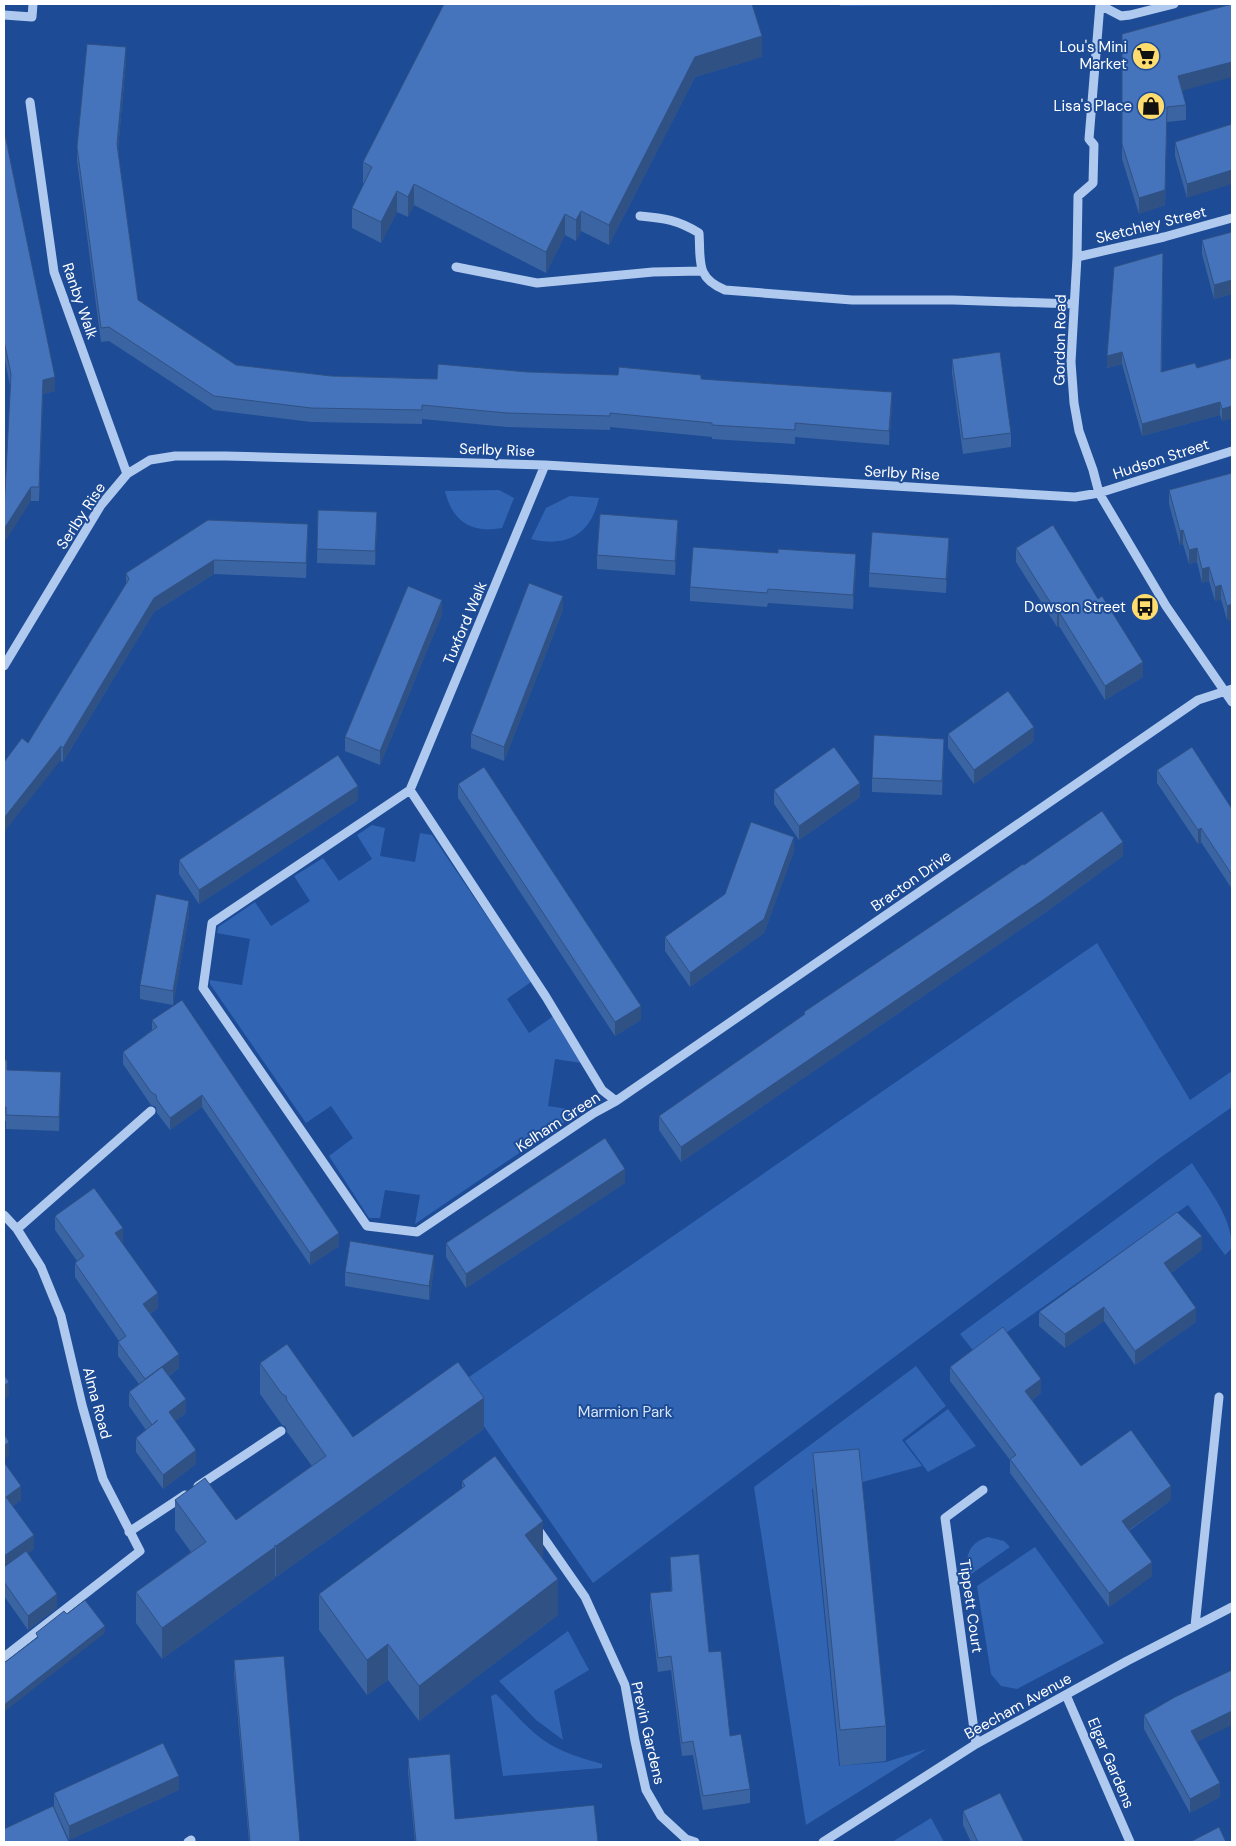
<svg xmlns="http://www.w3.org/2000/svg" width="1236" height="1846" font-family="'DM Sans',sans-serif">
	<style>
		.green { fill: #3164b3 }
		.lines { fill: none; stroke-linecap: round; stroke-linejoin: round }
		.minor { stroke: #afc9ef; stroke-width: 9 }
		.wall { fill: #3b64a2 }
		.shaded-wall { fill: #305184 }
		.building { fill: #4574bc; stroke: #305184 }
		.labels { text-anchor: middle; stroke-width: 4; stroke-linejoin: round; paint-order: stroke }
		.poi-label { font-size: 15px; fill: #fff; stroke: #1d4b95; text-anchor: end }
		.street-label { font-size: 15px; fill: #fff; stroke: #1d4b95 }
		.park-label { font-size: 15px; fill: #d6e5fb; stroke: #1d4b95 }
	</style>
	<rect width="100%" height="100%" fill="#1d4b95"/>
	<path class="green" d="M840,4h172v1l-172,1z
		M499,490l15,8 -12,30c-31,6 -50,-7 -57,-37z
		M570,496l29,2c-8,36 -32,50 -68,41l15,-31z
		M372,825l13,3 -5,28 35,6 5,-29 12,2 99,147 -24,17 22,34 26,-18 33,49 -33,-5 -7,47 33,5 -166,113 5,-29 -35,-5 -5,28h-11l-40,-62 24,-18 -22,-32 -25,17 -96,-139v-4l32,5 8,-46 -33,-6 1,-6 37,-25 16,24 39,-25 -16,-25 29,-18 16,23 33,-22 -15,-24z
		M1097,943l93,157 42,-29v36l-68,48 -571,428 -137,-197z
		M1192,1163c16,26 40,53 40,85l-7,7 -37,-50 -212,149 -16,-20z
		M916,1366l30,40 -44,34 20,26 -63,17 -47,6 27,277 47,-4 41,-13 -121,76 -52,-338z
		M948,1409l28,37 -48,26 -23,-31z
		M988,1537l16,4 6,6 -40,28c-7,-17 -1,-33 18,-38z
		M1035,1547l69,96 -87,46 -16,-3 -10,-12 -14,-88z
		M568,1631l21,39 -35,21 9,49 -27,-20 -37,-39z
		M496,1694c17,17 34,39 55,51 16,9 34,14 51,19v4l-99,8 -12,-80z
		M931,1818l13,24h-52z"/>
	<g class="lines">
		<path class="minor" d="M1100,4l-11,135 5,6 -1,38 -15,13 -1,61 -6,105 3,41 5,28 14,39 6,23 67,113 66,96
			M1100,5l21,11 9,-1 44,-11
			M4,15l28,2 1,-13
			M30,102l24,170 73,202
			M640,216c24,2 38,4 59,17 2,28 -4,45 26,57l127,10h101l121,4
			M1077,257l87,-20 68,-19
			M456,267l81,16 116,-11 49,-1
			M4,666l97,-161 26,-31 23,-14 25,-4h51l319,9 530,32 24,-4 133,-42
			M410,790l136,207 56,93 14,11 -22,12 -177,119 -50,-6 -164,-238 9,-65z
			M410,790l135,-325
			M616,1101l582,-401 34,-11
			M4,1215l13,14 24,38 20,49 21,89 21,74 37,72 -136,106
			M17,1229l134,-118
			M198,1486l83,-55
			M537,1528l48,69 40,88 10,56 11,49 15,26 25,23 9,3
			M129,1532l56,-37
			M1195,1626l24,-229
			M1066,1695l64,147
			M976,1744l-31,-226 38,-28
			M188,1842l3,-2
			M823,1842l153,-98 151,-83 105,-54"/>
	</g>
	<path class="wall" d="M1122,34l60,57 4,14v15l-19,2 -2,83 -26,9 -17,-55z
		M762,57l-67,20 -86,168 -28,-14 -5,10 -11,-6 -19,38 -132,-68 -6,12 -11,-5 -16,31 -29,-15v-20l12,-25h-1v-21z
		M126,61l-8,89 20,150 98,65 95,11 106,3 91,-7 173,7 191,27 -3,39 -94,-8v7l-83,-5v-2l-102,-10v3l-103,-3 -85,-8v5l-111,-2 -97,-12 -105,-69 -8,1 -24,-181v-14z
		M1232,124l-45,74 -12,-42v-14z
		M4,130l51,261 -12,3 -4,107h-8l-21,-115 -6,-31z
		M1232,232v62l-18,5 -12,-45v-14z
		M1163,253l-1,119 35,-4 35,-10v60l-10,3 -2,-6 -78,21 -20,-72 -15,4z
		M952,359l59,74v14l-48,7 -11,-81z
		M1232,473v146l-5,1 -6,-21 -6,2 -6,-20 -7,2 -5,-21 -8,2 -6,-20 -3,1 -11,-41v-14z
		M318,510l59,16 -2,39 -58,-2z
		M678,534l-3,41 -78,-6v-14z
		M308,538l-2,40 -92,-4 -60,38 -91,150 -35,-19 98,-159v-11z
		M1016,548l82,51 45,78 -38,23 -46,-74 -2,1 -41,-65z
		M949,552l-3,41 -77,-6v-14z
		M856,568l-3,41 -85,-6 -1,4 -77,-6v-14z
		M563,610l-59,151 -33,-13v-14z
		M442,614l-62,151 -35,-14v-14z
		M948,734l86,7 -60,43 -26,-36z
		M944,753l-2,42 -70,-3v-14z
		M1157,770l75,39v80l-31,-47 -3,2 -41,-61z
		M458,784l183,236 -26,16 -157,-238z
		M774,790l86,7 -61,43 -25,-36z
		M358,800l-159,104 -20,-30v-14z
		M794,851l-30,82 -74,54 -25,-36v-14z
		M1123,856l-77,56 -365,250 -22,-32v-14l145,-101v-3l220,-147z
		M189,915l-16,90 -33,-6v-14z
		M152,1020l187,226 -29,19 -108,-158 -32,23 -13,-17 -1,-6 -5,-2 -28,-41v-12l29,-22z
		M4,1060l3,10 54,16 -2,45 -53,-2v-8h-2z
		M625,1183l-159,105 -20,-31v-14z
		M55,1216l68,26h-1l36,66 -8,6 29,54 -10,8 17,37 -11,8 21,43 -33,25 -27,-37v-14l10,-8 -17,-24v-14l10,-8 -21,-28v-14l1,-1 -44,-64v-14l2,-2 -22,-31z
		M1202,1250l-31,23 25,49 -61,43 -31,-44 -39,27 -26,-22v-14z
		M434,1269l-5,31 -84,-14v-14z
		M260,1363l93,74 131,-8 -208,148 -1,-1v2l-113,81 -26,-36v-31l55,-40 -16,-22v-30l61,20 76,-54 -25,-34 -1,-5 -4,-2 -22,-31z
		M950,1367l91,26 -9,7 49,66 90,34 -42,31 23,45 -43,31 -99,-134v-13l-60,-79z
		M813,1453l73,273v35l-46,5 -27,-277z
		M4,1462l17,38 -8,6 21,43 -6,4 29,55 -29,22 -24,-34z
		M462,1481l81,76 -1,1 16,57 -139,106 -31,-41 -21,15 -48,-65v-36l143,-105z
		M670,1557l39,95 21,84 20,53v14l-47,7 -10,-55 -11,1 -11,-86 -13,2 -8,-65v-14l21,-2z
		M234,1660l66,182h-51l-15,-168z
		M1144,1715l53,27 23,55 -30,16 -46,-84z
		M408,1758l47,61 143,23h-183l-7,-70z
		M179,1790l-110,50 -15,-33v-14z
		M963,1811l61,31h-53l-8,-17z"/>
	<path class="shaded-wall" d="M762,36v21l-67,20 -86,168v-20l86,-168z
		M126,47v14l-9,98v-15z
		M1232,62v15l-54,15v-16z
		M1167,107l-2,98 -26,9v-16z
		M1232,170v14l-45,14v-14z
		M414,184v21l-6,12v-20z
		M397,191v21l-16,31v-21z
		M581,211v20l-5,10v-21z
		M565,214v21l-19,38v-21z
		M1232,280v14l-18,5v-14z
		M1122,352v12l-15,4v-12z
		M55,377v14l-12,3 -4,107 4,-121z
		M892,392v14l-3,39v-14z
		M1220,402v13l-78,21v-12z
		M1232,406v12l-10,3v-12z
		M31,487v14l-27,42v-14z
		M377,512v14l-2,39v-14z
		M678,520v14l-3,41v-14z
		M308,524v14l-2,40v-15z
		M1183,530v14l-3,1v-14z
		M949,538v14l-3,41v-14z
		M1197,548v14l-8,2v-14z
		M856,554v14l-3,41v-14z
		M214,560v14l-60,38 -91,150v-14l91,-150z
		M1209,567v14l-7,2v-14z
		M1221,585v14l-6,2v-14z
		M563,596v14l-59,151v-14z
		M442,600v14l-62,151v-14z
		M1232,604v15l-5,1v-14z
		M1059,612v14l-2,1v-14z
		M1143,662v15l-38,23v-14z
		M1034,727v14l-60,43v-14z
		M944,739v14l-2,42v-14z
		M61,746v14l-57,72v-14z
		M860,783v14l-61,43v-14z
		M358,786v14l-159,104v-14z
		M1201,828v14l-3,2v-14z
		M794,837v14l-30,82 -74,54v-14z
		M1123,842v14l-77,56 -365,250v-15z
		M189,901v14l-16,90v-14z
		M641,1006v14l-26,16v-14z
		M61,1072v14l-2,45v-14z
		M202,1095v12l-32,23v-12z
		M625,1169v14l-159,105v-14z
		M123,1228v14l-8,5v-14z
		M339,1233v13l-29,19v-12z
		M1202,1236v14l-38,28v-15z
		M434,1255v14l-5,31v-14z
		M158,1293v15l-15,10v-14z
		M1104,1307v14l-39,27v-14z
		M1196,1308v14l-61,43v-14z
		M179,1354v14l-34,25v-14z
		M1041,1379v14l-16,12v-14z
		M9,1382v14l-5,4v-14z
		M484,1398v31l-208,148v-31z
		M186,1399v14l-17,13v-14z
		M9,1442v14l-5,4v-14z
		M196,1450v14l-33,25v-14z
		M21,1486v14l-15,11v-14z
		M1171,1486v14l-49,35v-14z
		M543,1521v36l-18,14v-36z
		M34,1535v14l-30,21v-14z
		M275,1547v31l-113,81v-31z
		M1152,1562v14l-43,31v-14z
		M558,1579v36l-139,106v-35z
		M57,1594v14l-29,22v-14z
		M105,1626v7l-101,79v-7z
		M388,1644v36l-21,15v-35z
		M1232,1711v14l-41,20v-14z
		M179,1776v14l-110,50v-14z
		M1220,1783v14l-30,16v-14z"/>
	<path class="building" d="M444,4h308l10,32 -67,21 -86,168 -28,-14 -5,9 -11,-6 -19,38 -132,-68 -6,13 -11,-6 -16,31 -29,-14 20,-41 -9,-5z
		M1232,4v58l-54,14 8,29 -19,2 -2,83 -26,8 -17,-54v-110z
		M87,44l39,3 -9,97 21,156 98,65 95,11 106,3 1,-15 90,8 90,3 1,-8 82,8v4l191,13 -3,39 -94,-8v7l-83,-5v-2l-102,-10v3l-103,-3 -85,-8v5l-111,-2 -97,-12 -105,-69 -8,1 -24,-181z
		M1232,124v46l-45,14 -12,-42z
		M4,130l51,247 -12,3 -4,107h-8l-27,42v-17l7,-138 -7,-33z
		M1232,232v48l-18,5 -12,-45z
		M1163,253l-2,119 34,-9 2,5 35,-10v48l-10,3 -2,-7 -78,22 -20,-72 -15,4 7,-89z
		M1000,352l11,81 -48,6 -11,-80z
		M1232,473v131l-5,2 -6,-21 -6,2 -6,-20 -7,2 -5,-21 -8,2 -6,-20 -3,1 -11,-41z
		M318,510l59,2 -2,39 -58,-2z
		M600,514l78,6 -3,41 -78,-6z
		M208,520l100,4 -2,39 -92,-3 -60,38 -91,150 -2,-2 -57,72v-56l18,-24 6,5 101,-164 -3,-6z
		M1053,525l45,74 4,-3 41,66 -38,24 -46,-74 -2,1 -41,-65z
		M872,532l77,6 -3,41 -77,-6z
		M693,547l85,6v-4l78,5 -3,41 -85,-6 -1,4 -77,-6z
		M529,583l34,13 -59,151 -33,-13z
		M408,586l34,14 -62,151 -35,-14z
		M1008,691l26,36 -60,43 -26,-36z
		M874,735l70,4 -2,42 -70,-3z
		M834,747l26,36 -61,43 -25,-36z
		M1192,747l40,62v66l-31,-47 -3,2 -41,-60z
		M338,755l20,31 -159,104 -20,-30z
		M484,767l157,239 -26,16 -157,-238z
		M1102,811l21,31 -77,56 -365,249 -22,-31 146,-102 -1,-2 219,-148 1,1z
		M751,822l43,15 -30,82 -74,54 -25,-36 60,-43z
		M156,894l33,7 -16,90 -33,-6z
		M182,1000l157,233 -29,20 -108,-158 -32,23 -13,-18 -1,-5 -5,-3 -28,-40 34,-25 -5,-7z
		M4,1060h3v10l54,2 -2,45 -53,-2v-8h-2z
		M605,1138l20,31 -159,105 -20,-31z
		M94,1188l29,40 -8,5 43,60 -15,11 36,50 -34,25 -27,-37 8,-6 -51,-73 9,-7 -29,-40z
		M1177,1212l25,24 -38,27 32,45 -61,43 -31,-44 -39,27 -26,-22z
		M350,1241l84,14 -5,31 -84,-14z
		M1003,1327l38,52 -16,12 56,75 50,-36 40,56 -49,35 30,41 -43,31 -99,-134 6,-4 -66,-88z
		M287,1344l66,93 105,-75 26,36 -208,148 -1,-1v2l-113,81 -26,-36 70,-50 -31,-42 30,-22 31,42 90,-64 -39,-55 -1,-5 -4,-2 -22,-31z
		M162,1367l24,32 -17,13 27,38 -33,25 -27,-37 22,-18 -6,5 -23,-33z
		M4,1375l5,7 -5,4z
		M4,1434l5,8 -5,4z
		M859,1449l27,277 -46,4 -27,-277z
		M495,1456l48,65 -18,14 33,44 -139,107 -31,-42 -21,16 -48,-66 146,-108 -3,-5z
		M4,1462l17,24 -15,11 28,38 -30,21z
		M26,1551l31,43 -29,22 -24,-34v-15z
		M699,1554l10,98 12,-1 9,85 11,-2 9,55 -47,7 -10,-55 -11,2 -11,-87 -13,2 -8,-65 22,-2 -2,-34z
		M85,1600l20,26 -101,79v-42l34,-26 -2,-4 28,-22 3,3z
		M284,1656l16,186h-50l-16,-182z
		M1232,1670v41l-41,20 29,52 -30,16 -46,-84 31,-18z
		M163,1743l16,33 -110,50 -15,-33z
		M450,1754l5,65 139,-14 4,37h-182l-8,-84z
		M1000,1793l24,49h-46l-15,-31z
		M53,1806l16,36h-65v-13z
		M1219,1827l7,15h-36z"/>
	<defs>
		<symbol id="supermarket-disc" viewBox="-11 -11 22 22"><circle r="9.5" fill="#ffdc6e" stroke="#1d4b95"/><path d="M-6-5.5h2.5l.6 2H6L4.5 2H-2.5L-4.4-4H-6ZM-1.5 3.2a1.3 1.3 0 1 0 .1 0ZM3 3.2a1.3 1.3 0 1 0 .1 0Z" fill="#111"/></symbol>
		<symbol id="shop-disc" viewBox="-11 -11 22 22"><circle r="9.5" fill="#ffdc6e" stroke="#1d4b95"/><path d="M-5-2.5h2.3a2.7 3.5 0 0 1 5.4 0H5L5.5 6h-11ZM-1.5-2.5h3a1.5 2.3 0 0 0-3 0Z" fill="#111"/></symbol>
		<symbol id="bus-disc" viewBox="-11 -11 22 22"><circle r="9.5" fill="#ffdc6e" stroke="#1d4b95"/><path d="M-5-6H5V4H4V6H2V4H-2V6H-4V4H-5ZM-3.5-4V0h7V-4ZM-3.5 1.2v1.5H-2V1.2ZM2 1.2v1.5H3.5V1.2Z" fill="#111"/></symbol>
	</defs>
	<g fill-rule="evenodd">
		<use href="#supermarket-disc" x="1130" y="40" width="32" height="32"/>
		<use href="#shop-disc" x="1135" y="90" width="32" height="32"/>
		<use href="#bus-disc" x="1129" y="591" width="32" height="32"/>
	</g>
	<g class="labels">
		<g class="poi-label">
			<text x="1127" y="52">Lou's Mini<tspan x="1127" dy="17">Market</tspan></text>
			<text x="1132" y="111">Lisa's Place</text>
			<text x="1126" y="612">Dowson Street</text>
		</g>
		<g class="street-label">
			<text transform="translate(1151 225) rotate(-14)" y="5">Sketchley Street</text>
			<text transform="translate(80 301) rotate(71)" y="5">Ranby Walk</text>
			<text transform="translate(1060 340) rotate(-89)" y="5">Gordon Road</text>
			<text transform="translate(497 450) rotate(2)" y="5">Serlby Rise</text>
			<text transform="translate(1161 459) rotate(-18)" y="5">Hudson Street</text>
			<text transform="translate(902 473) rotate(3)" y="5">Serlby Rise</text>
			<text transform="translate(81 516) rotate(-57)" y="5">Serlby Rise</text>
			<text transform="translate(465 623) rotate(-67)" y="5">Tuxford Walk</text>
			<text transform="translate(911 881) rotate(-35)" y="5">Bracton Drive</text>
			<text transform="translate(558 1122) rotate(-33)" y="5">Kelham Green</text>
			<text transform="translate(97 1403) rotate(75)" y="5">Alma Road</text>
			<text transform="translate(971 1606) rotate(82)" y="5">Tippett Court</text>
			<text transform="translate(1018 1706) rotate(-29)" y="5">Beecham Avenue</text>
			<text transform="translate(648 1733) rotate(77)" y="5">Previn Gardens</text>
			<text transform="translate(1111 1763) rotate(67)" y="5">Elgar Gardens</text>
		</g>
		<g class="park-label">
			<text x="625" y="1417">Marmion Park</text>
		</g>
	</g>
	<rect width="1236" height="1846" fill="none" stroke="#ffffff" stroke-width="10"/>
</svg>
